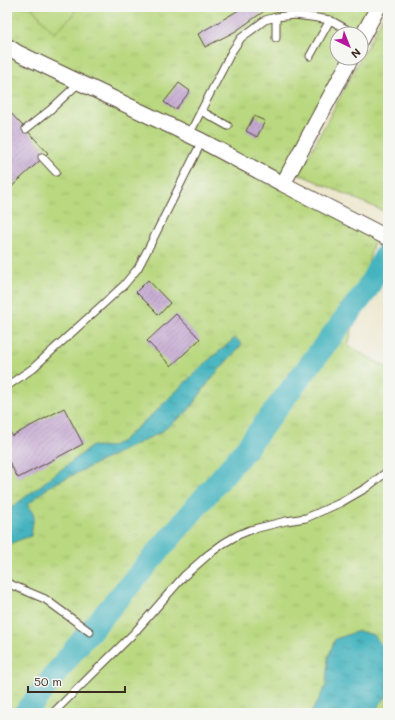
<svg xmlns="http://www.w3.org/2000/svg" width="395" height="720" font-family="Mali,sans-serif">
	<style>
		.grass { fill: url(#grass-tufts); stroke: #7a814e }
		.park { fill: #b9d87f; stroke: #7a814e }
		.water { fill: url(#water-ripples); stroke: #406f6e }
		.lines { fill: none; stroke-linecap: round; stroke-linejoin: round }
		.river { stroke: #45b4bf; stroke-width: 23 }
		.building { fill: url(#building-hatch) }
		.lane-casing { stroke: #564638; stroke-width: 9 }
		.street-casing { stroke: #564638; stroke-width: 17 }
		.lane { stroke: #fff; stroke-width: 7 }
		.street { stroke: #fff; stroke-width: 15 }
	</style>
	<defs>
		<pattern id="grass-tufts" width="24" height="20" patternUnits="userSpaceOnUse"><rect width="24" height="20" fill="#b9d87f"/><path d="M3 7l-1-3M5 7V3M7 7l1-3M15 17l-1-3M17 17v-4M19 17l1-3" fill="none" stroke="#a0ba6d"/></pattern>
		<pattern id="water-ripples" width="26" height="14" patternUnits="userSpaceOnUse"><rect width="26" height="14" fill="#45b4bf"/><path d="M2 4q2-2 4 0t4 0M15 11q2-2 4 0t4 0" fill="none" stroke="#3b939b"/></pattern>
		<pattern id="building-hatch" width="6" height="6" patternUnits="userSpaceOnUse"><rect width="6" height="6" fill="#c5a9d2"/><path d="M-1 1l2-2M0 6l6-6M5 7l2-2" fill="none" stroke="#a18aaa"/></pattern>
	</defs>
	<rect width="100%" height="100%" fill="#f6f6f2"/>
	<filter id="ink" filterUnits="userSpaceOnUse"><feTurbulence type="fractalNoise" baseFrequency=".025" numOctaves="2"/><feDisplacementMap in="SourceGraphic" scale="8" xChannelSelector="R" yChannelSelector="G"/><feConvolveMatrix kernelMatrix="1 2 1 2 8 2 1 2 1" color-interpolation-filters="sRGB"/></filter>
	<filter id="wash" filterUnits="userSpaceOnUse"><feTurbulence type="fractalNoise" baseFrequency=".012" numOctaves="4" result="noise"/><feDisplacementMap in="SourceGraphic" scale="16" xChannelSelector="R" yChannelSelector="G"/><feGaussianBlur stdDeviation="0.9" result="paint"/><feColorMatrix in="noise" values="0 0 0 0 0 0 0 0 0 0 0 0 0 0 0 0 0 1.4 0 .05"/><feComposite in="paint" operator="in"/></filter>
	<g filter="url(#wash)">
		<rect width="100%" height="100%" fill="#ece7cd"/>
		<path class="grass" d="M7,7h371l-17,27h-24v24h14l-68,126 93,48 -28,114 40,22v345h-381z
			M388,7v206l-89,-39z"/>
		<path class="park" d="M31,7h39l6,6 -22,20z"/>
		<path class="water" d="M235,338l7,6 -31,35 -23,32 -27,21 -111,54 -23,19 7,10 -3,21 -12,4 -12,5v-34l85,-65 18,1 12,-6 35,-31 47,-46z
			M359,631l15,4 14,19 -1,42 -9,10 -3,7h-64l15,-27 2,-28 7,-19z"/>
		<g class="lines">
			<path class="river" d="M25,713l49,-63 170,-199 122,-160 22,-40"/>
		</g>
		<g id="blocks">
			<path class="building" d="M244,7h26l-34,24 -31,16 -7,-13z
				M179,83l11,8 -15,19 -11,-8z
				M7,109l41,44 -41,38z
				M254,116l11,5 -8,16 -11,-6z
				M148,280l22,23 -11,12 -23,-23z
				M176,314l24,25 -29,27 -24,-25z
				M64,408l19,36 -65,34 -11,-20v-32l5,10z"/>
		</g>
	</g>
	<g filter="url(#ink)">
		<use href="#blocks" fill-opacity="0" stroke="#564638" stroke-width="1"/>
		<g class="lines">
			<defs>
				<path id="lane" d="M276,17v21
					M310,56l20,-36
					M228,126l-27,-15 31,-60 9,-13 24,-18 11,-3 18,-2 17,2 19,3 25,14
					M26,129l24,-19 30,-28
					M189,135l12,-24
					M42,157l14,15
					M7,386l25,-17 92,-84 14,-17 11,-21 53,-106
					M7,583l38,16 45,33
					M53,713l81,-80 50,-57 25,-22 15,-11 14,-8 12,-5 36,-9 20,-3 34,-15 26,-15 22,-17"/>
				<path id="street" d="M361,39l17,-32
					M7,46l11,7 184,88 81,43 68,-126
					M283,184l105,54"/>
			</defs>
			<use href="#lane" class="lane-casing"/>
			<use href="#street" class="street-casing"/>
			<use href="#lane" class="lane"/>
			<use href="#street" class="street"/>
		</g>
	</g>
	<rect width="395" height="720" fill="none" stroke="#f6f6f2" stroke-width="24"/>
	<g transform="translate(349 46) rotate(137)"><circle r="19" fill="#f6f6f2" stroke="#aba49d"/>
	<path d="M0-3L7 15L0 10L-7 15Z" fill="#b5179e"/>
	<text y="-6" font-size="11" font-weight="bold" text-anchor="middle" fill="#3b2a1e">N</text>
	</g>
	<path d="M28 686v6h97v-6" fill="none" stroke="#3b2a1e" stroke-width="2"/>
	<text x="34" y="686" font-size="12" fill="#3b2a1e" stroke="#f6f6f2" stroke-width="3" paint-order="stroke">50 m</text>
</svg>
